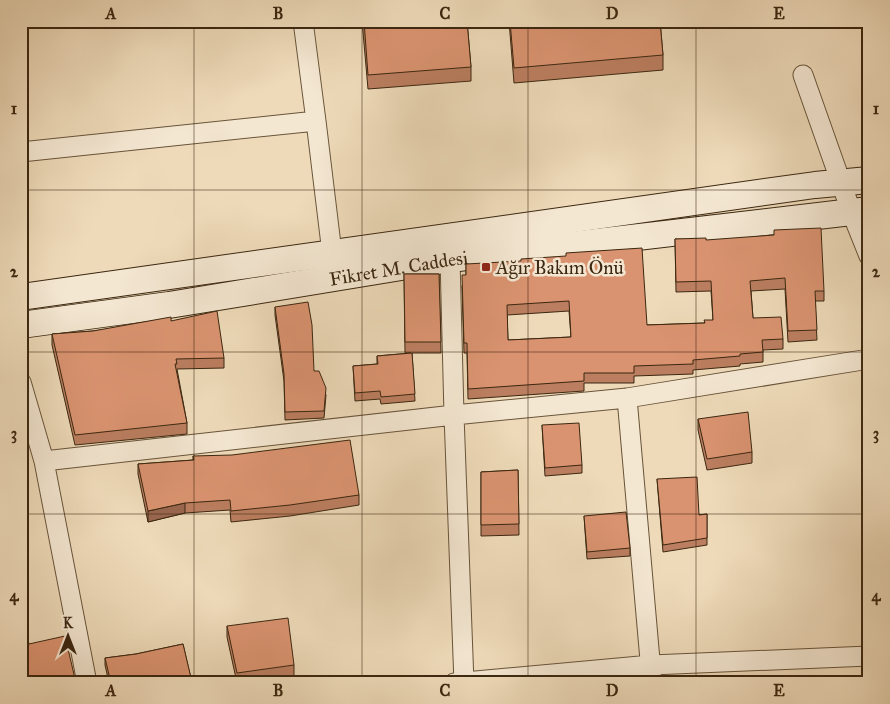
<svg xmlns="http://www.w3.org/2000/svg" width="890" height="704" font-family="'IM FELL Great Primer',serif">
	<style>
		.lines { fill: none; stroke-linecap: round; stroke-linejoin: round }
		.minor-casing { stroke: #68543a; stroke-width: 21 }
		.secondary-casing { stroke: #3b2710; stroke-width: 28 }
		.minor { stroke: #f4e7d2; stroke-width: 19 }
		.secondary { stroke: #f4e7d2; stroke-width: 26 }
		.wall { fill: #bb7e60; stroke: #3b2710; fill-rule: evenodd }
		.shaded-wall { fill: #99674e; stroke: #3b2710 }
		.building { fill: #da9370; stroke: #3b2710; fill-rule: evenodd }
		.grid { fill: none; stroke: #3b2710; stroke-width: 1; stroke-opacity: 0.55 }
		.poi-dot { fill: #8f2418; stroke: #f4e7d2; stroke-width: 2 }
		.labels { text-anchor: middle; stroke-width: 5; stroke-linejoin: round; paint-order: stroke }
		.poi-label { font-size: 19px; fill: #3b2710; stroke: #f4e7d2; text-anchor: start }
		.street-label { font-size: 19px; fill: #3b2710; stroke: #f4e7d2 }
		.neatline { fill: none; stroke: #3b2710; stroke-width: 2 }
		.grid-label { font-size: 16px; text-anchor: middle; font-weight: bold; fill: #3b2710 }
	</style>
	<rect width="100%" height="100%" fill="#eedab9"/>
	<filter id="stains"><feTurbulence type="fractalNoise" baseFrequency=".004" numOctaves="4"/><feColorMatrix values="0 0 0 0 .2 0 0 0 0 .09 0 0 0 0 .02 0 0 0 .5 -.17"/></filter>
	<radialGradient id="worn" r=".72"><stop offset=".6" stop-color="#630" stop-opacity="0"/><stop offset="1" stop-color="#630" stop-opacity=".3"/></radialGradient>
	<g class="lines">
		<defs>
			<path id="minor" d="M303,21l13,100
				M803,75l48,136 18,45
				M21,152l295,-31 16,132
				M450,259l4,156 10,268
				M21,382l23,79 410,-46 173,-17 242,-39
				M627,398l25,285
				M44,461l43,222
				M454,683l197,-18 218,-9"/>
			<g id="secondary">
				<path d="M21,297l794,-112 54,-5"/>
				<path id="s1" d="M21,325l148,-20 281,-46 419,-49"/>
			</g>
		</defs>
		<use href="#minor" class="minor-casing"/>
		<use href="#secondary" class="secondary-casing"/>
		<use href="#minor" class="minor"/>
		<use href="#secondary" class="secondary"/>
	</g>
	<path class="wall" d="M362,21h105l4,46v14l-103,8z
		M509,21h151l3,34v15l-149,13z
		M675,239l31,1 118,51v10h-9l2,39 -29,2 -3,-53 -34,2 2,27 30,21v10l-20,1v12l-23,2v2l-47,4v4l-59,2v7h-50v8l-116,8 -1,-46h-3l-2,-67 4,-11v-11l181,61 57,-2 9,-3 -2,-29 -35,1zM569,311l2,26 -63,3 -1,-25z
		M404,274h35l2,79h-29l3,48 -34,3 -1,-5 -25,2 -2,-35 24,-2v-8l34,-3h-6z
		M275,307l39,64 12,24 -2,23 -39,2 -1,-39 -9,-66z
		M171,321l53,37v10l-47,1 10,54v11l-112,11 -23,-100v-11l41,-3z
		M698,419l54,33v11l-45,7 -9,-40z
		M542,425l40,40v8l-37,3z
		M193,456l166,39v10l-69,11 -59,6 -1,-12 -45,3 -37,9 -10,-48v-10l55,-4z
		M518,470l1,65 -38,1v-64z
		M657,479l42,36 8,-1v31l-44,7z
		M584,516l46,32v8l-43,3z
		M227,626l67,39v11l-49,7h-8l-10,-46z
		M183,644l9,39h-83l-4,-18v-7l31,-4z"/>
	<path class="shaded-wall" d="M185,503v10l-37,9v-11z"/>
	<path class="building" d="M364,21h103l4,46 -103,8z
		M510,21h150l3,34 -149,13z
		M821,228l3,63h-9l2,39 -29,1 -3,-53 -35,3 3,37 28,-1 2,22 -21,1 1,12 -23,2v2l-47,4v4l-59,2v7h-50v8l-116,8 -1,-46h-3l-2,-68h4v-11l55,-3v-2l45,-3v-3l76,-5 5,77 58,-2 -1,-3h9l-2,-39 -35,1 -1,-43 31,-1v2l68,-5v-5zM569,301l2,36 -63,3 -1,-35z
		M404,274h35l2,68h-36z
		M308,302l4,23 2,46h5l7,17 -2,23 -39,1 -1,-38 -9,-67z
		M217,311l7,47 -48,1 1,5h-2l12,59 -112,12 -23,-101 41,-3 78,-14v4z
		M412,353l3,41 -34,3 -1,-6 -25,2 -2,-27 25,-2 -1,-8z
		M748,412l4,40 -45,7 -9,-40z
		M579,423l3,42 -37,3 -3,-43z
		M350,440l9,55 -69,10 -59,6 -1,-11 -45,3 -37,8 -10,-47 56,-4 -1,-4 39,-1z
		M518,470l1,54 -38,1v-53z
		M697,477l2,38 8,-1v24l-44,7 -6,-66z
		M626,512l4,36 -43,4 -3,-36z
		M21,615l8,29 36,-8 11,47h-55z
		M288,618l6,47 -57,8 -10,-47z
		M183,644l9,38 -81,1 -6,-25 31,-4z"/>
	<path class="grid" d="M194,21v662M362,21v662M528,21v662M696,21v662M21,190h848M21,352h848M21,514h848"/>
	<rect class="poi-dot" x="481" y="262" width="10" height="10" rx="2.5"/>
	<g class="labels">
		<g class="poi-label">
			<text x="496" y="274">Ağır Bakım Önü</text>
		</g>
		<g class="street-label">
			<text dy="7" stroke="none"><textPath href="#s1" startOffset="382">Fikret M. Caddesi</textPath></text>
		</g>
	</g>
	<rect width="890" height="704" fill="none" stroke="#eedab9" stroke-width="55"/>
	<g transform="translate(68 636)" stroke="#f4e7d2" stroke-width="4" paint-order="stroke">
	<path d="M0-4L9 19L0 12L-9 19Z" fill="#3b2710"/>
	<text y="-8" font-size="14" font-weight="bold" text-anchor="middle" fill="#3b2710">K</text>
	</g>
	<rect x="28" y="28" width="834" height="648" class="neatline"/>
	<g class="grid-label">
		<text x="111" y="19">A</text>
		<text x="278" y="19">B</text>
		<text x="445" y="19">C</text>
		<text x="612" y="19">D</text>
		<text x="779" y="19">E</text>
		<text x="14" y="114">1</text>
		<text x="876" y="114">1</text>
		<text x="14" y="277">2</text>
		<text x="876" y="277">2</text>
		<text x="14" y="439">3</text>
		<text x="876" y="439">3</text>
		<text x="14" y="601">4</text>
		<text x="876" y="601">4</text>
		<text x="111" y="696">A</text>
		<text x="278" y="696">B</text>
		<text x="445" y="696">C</text>
		<text x="612" y="696">D</text>
		<text x="779" y="696">E</text>
	</g>
	<rect width="100%" height="100%" filter="url(#stains)"/>
	<rect width="100%" height="100%" fill="url(#worn)"/>
</svg>
